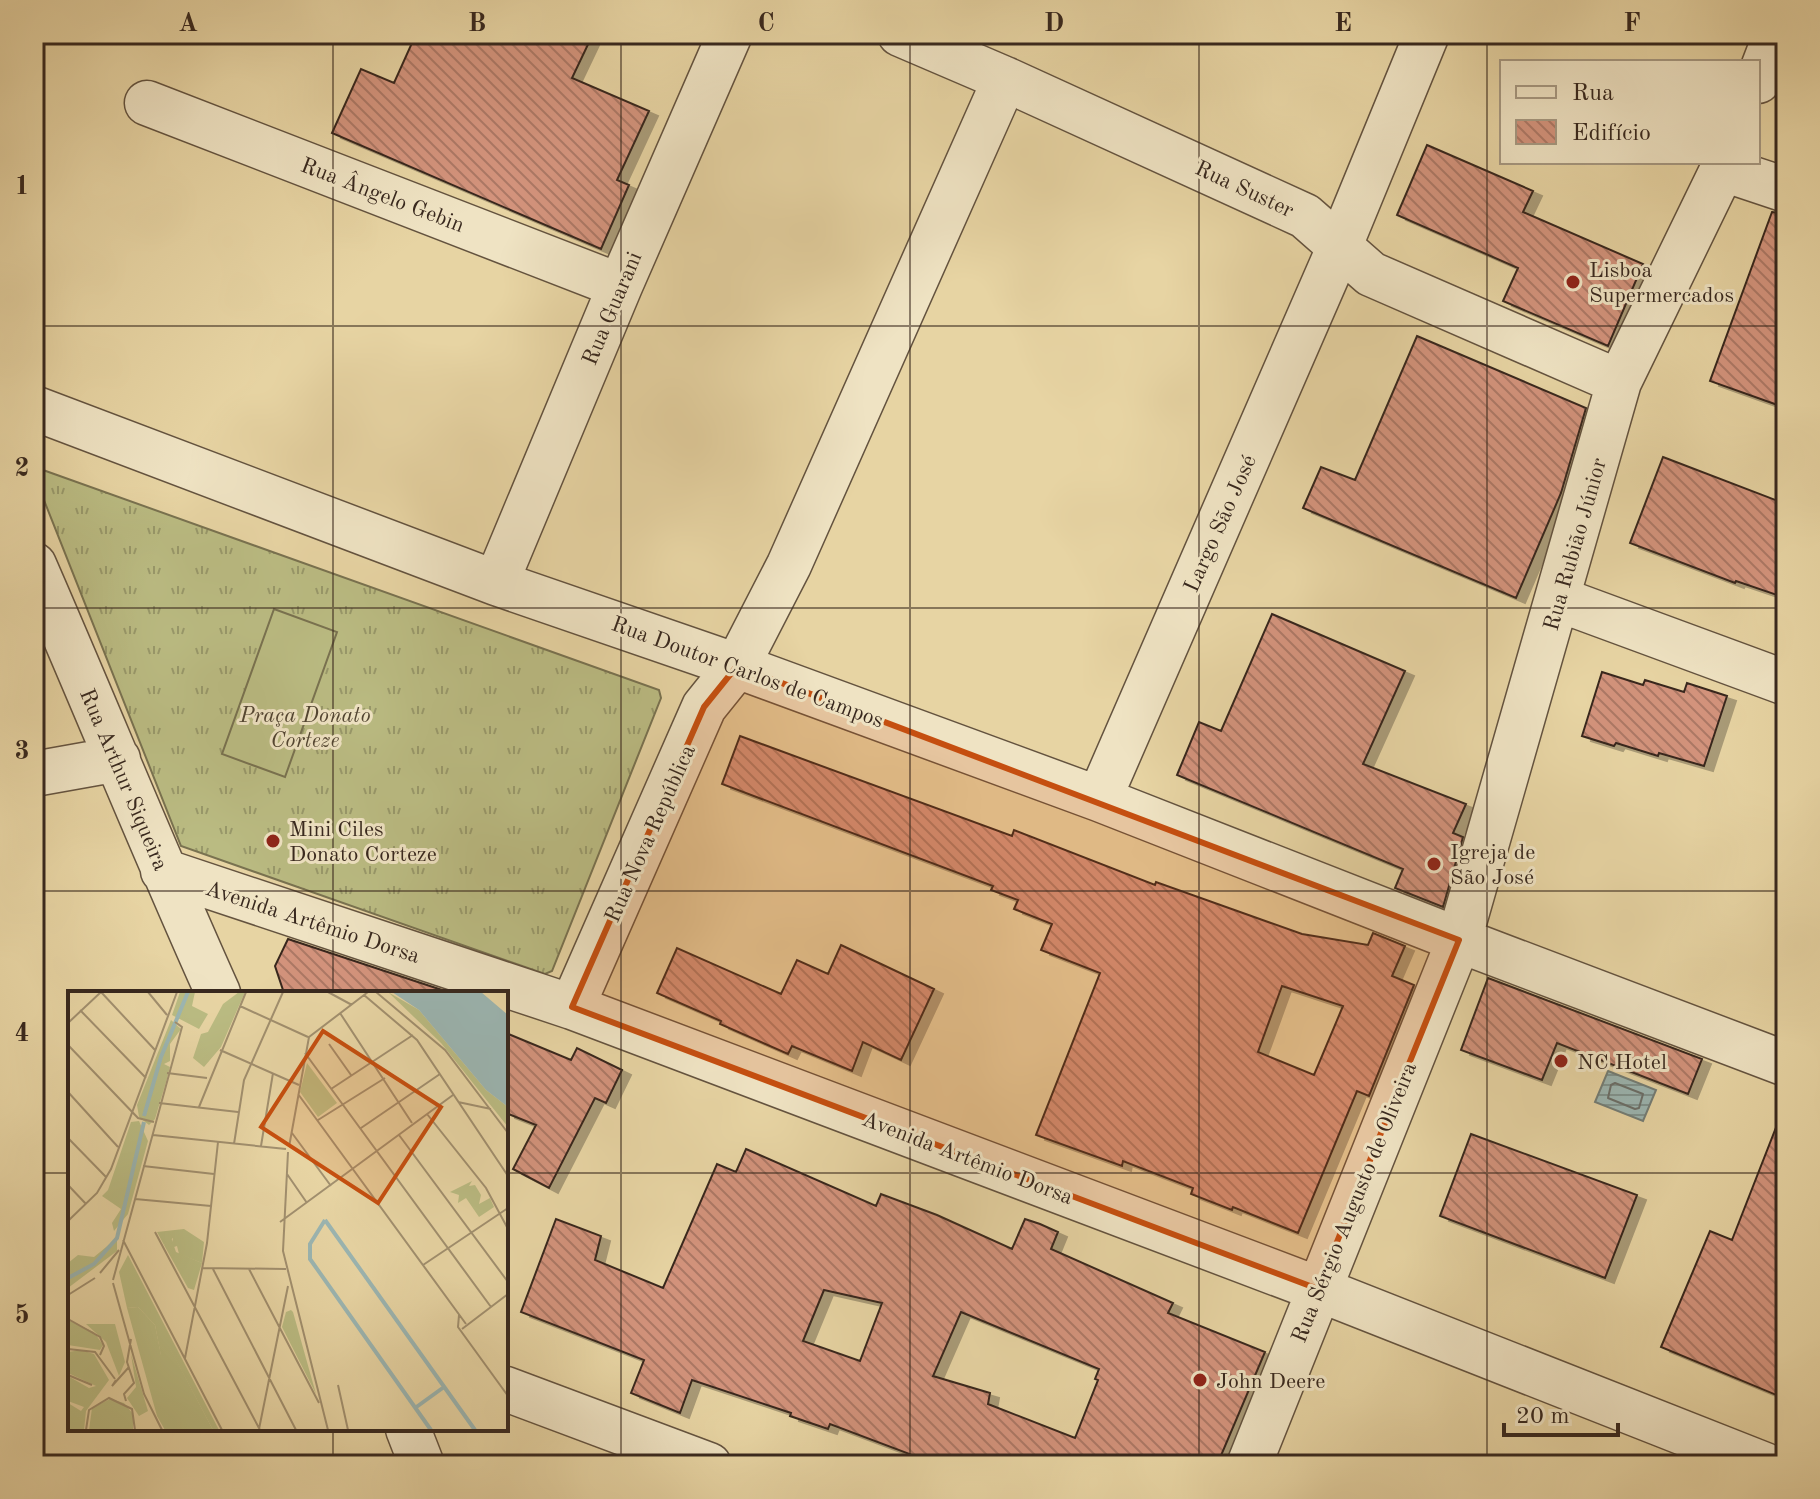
<svg xmlns="http://www.w3.org/2000/svg" width="1820" height="1499" font-family="'Old Standard TT',serif">
	<style>
		.grass { fill: url(#grass-tufts); stroke: #797250; stroke-width: 2 }
		.pitch { fill: #babb82; stroke: #797250; stroke-width: 2 }
		.water { fill: url(#water-rules); stroke: #737d76; stroke-width: 2 }
		.lines { fill: none; stroke-linecap: round; stroke-linejoin: round }
		.shore { stroke: #6a6e68; stroke-width: 2 }
		.building { fill: url(#building-back-hatch); stroke: #38281e; stroke-width: 2; fill-rule: evenodd; filter: url(#shadow) }
		.minor-casing { stroke: #64533f; stroke-width: 47 }
		.minor { stroke: #efe3c3; stroke-width: 44 }
		.marked { fill: #c54f10; fill-opacity: 0.2; stroke: #c54f10; stroke-width: 6; stroke-linejoin: round }
		.grid { fill: none; stroke: #38281e; stroke-width: 2; stroke-opacity: 0.55 }
		.poi-dot { fill: #8f2418; stroke: #efe3c3; stroke-width: 3 }
		.labels { text-anchor: middle; stroke-width: 6; stroke-linejoin: round; paint-order: stroke }
		.street-label { font-size: 22px; fill: #38281e; stroke: #efe3c3 }
		.poi-label { font-size: 22px; fill: #38281e; stroke: #efe3c3; text-anchor: start }
		.park-label { font-size: 22px; font-style: italic; fill: #524532; stroke: #efe3c3 }
		.inset-river { fill: none; stroke: #9bb5b1; stroke-width: 4 }
		.inset-road { fill: none; stroke: #a18f6e; stroke-width: 2 }
		.view { fill: #c54f10; fill-opacity: 0.15; stroke: #c54f10; stroke-width: 4 }
		.inset-edge { fill: none; stroke: #38281e; stroke-width: 4 }
		.neatline { fill: none; stroke: #38281e; stroke-width: 3 }
		.grid-label { font-size: 26px; text-anchor: middle; font-weight: bold; fill: #38281e }
	</style>
	<defs>
		<pattern id="grass-tufts" width="24" height="20" patternUnits="userSpaceOnUse" patternTransform="scale(2)"><rect width="24" height="20" fill="#babb82"/><path d="M3 7l-1-3M5 7V3M7 7l1-3M15 17l-1-3M17 17v-4M19 17l1-3" fill="none" stroke="#98986a"/></pattern>
		<pattern id="water-rules" width="6" height="5" patternUnits="userSpaceOnUse" patternTransform="scale(2)"><rect width="6" height="5" fill="#9bb5b1"/><path d="M0 2.5h6" fill="none" stroke="#7f938f"/></pattern>
		<pattern id="building-back-hatch" width="6" height="6" patternUnits="userSpaceOnUse" patternTransform="scale(2)"><rect width="6" height="6" fill="#d3937c"/><path d="M-1 5l2 2M0 0l6 6M5-1l2 2" fill="none" stroke="#ac7865"/></pattern>
		<filter id="shadow"><feDropShadow dx="9" dy="5" stdDeviation="0" flood-color="#0004"/></filter>
	</defs>
	<rect width="100%" height="100%" fill="#e7d4a3"/>
	<filter id="stains"><feTurbulence type="fractalNoise" baseFrequency=".0025" numOctaves="4"/><feColorMatrix values="0 0 0 0 .2 0 0 0 0 .09 0 0 0 0 .02 0 0 0 .5 -.17"/></filter>
	<radialGradient id="worn" r=".72"><stop offset=".6" stop-color="#630" stop-opacity="0"/><stop offset="1" stop-color="#630" stop-opacity=".3"/></radialGradient>
	<path class="grass" d="M43,470l616,220 2,8 -109,273 -7,3 -364,-128 -145,-366v-6z"/>
	<path class="pitch" d="M274,609l63,23 -52,145 -63,-23z"/>
	<path class="water" d="M1608,1071l48,19 -13,31 -48,-19z"/>
	<g class="lines">
		<path class="shore" d="M1615,1083l28,11 -4,14 -4,1 -27,-11 3,-13z"/>
	</g>
	<path class="building" d="M416,34h177l-21,44 77,33 -32,69 12,5 -28,64 -269,-116 29,-64 33,14z
		M1427,145l106,46 -10,21 120,52 -35,82 -105,-45 15,-33 -121,-53z
		M1772,212l14,2v194l-76,-27z
		M1417,336l169,72 -25,85 -45,105 -213,-90 18,-41 34,13z
		M1663,457l123,47v94l-50,-17 -1,2 -105,-40z
		M1272,614l133,57 -42,93 103,40 -13,29 10,4 -20,70 -48,-19 8,-19 -226,-94 22,-53 22,9z
		M1602,672l41,13 2,-5 39,12 3,-9 40,13 -23,70 -45,-13 -1,3 -42,-13 -2,3 -32,-10z
		M740,736l272,100 2,-6 141,55 1,-3 146,52 66,11 5,-12 32,13 -13,30 22,9 -45,111 -12,-5 -59,142 -65,-26 -1,3 -41,-16 2,-6 -70,-27 -1,5 -86,-31 64,-162 -59,-23 11,-26 -38,-15 4,-9 -27,-10 2,-4 -271,-102zM1282,986l61,20 -29,69 -56,-23z
		M288,939l157,52 4,2h-165l-9,-27z
		M841,945l93,44 -33,71 -38,-18 -11,29 -60,-25 -4,8 -68,-30 1,-3 -64,-28 20,-45 104,46 16,-34 31,14z
		M1488,978l214,81 -14,35 -131,-51 -15,37 -81,-30z
		M506,1033l65,27 6,-12 45,22 -16,33 -11,-5 -46,90 -36,-19 23,-44 -30,-12z
		M1784,1107l2,1v291l-125,-52 49,-116 22,9z
		M1471,1134l166,61 -32,83 -165,-62z
		M746,1149l130,57 5,-12 56,21 75,34 13,-30 15,5 18,8 -7,17 122,54 -5,10 97,39 -48,113h-305l3,-9 -85,-32 -2,5 -38,-13 1,-3 -99,-33 -12,33 -49,-20 13,-33 -123,-48 35,-93 45,17 -6,24 68,28 54,-124 19,8zM824,1290l58,13 -22,58 -57,-20zM961,1312l138,57 -4,10 3,1 -23,58 -87,-34 2,-11 -57,-17z"/>
	<g class="lines">
		<defs>
			<path id="minor" d="M900,34l105,45 300,137 66,58 248,108
				M1758,81l18,-47
				M147,103l473,183
				M1723,169l63,21
				M34,408l462,175 241,83 362,133 360,141 327,124
				M34,565c62,142 120,286 184,428
				M496,583l124,-297 110,-252
				M1558,599l228,84
				M34,774l84,-15
				M1099,799l240,-551 88,-214
				M163,871l409,136 746,282 447,176
				M572,1007l132,-300 33,-41 52,-101 216,-486
				M506,1389l203,76
				M408,1429l14,36
				M1249,1465l210,-525 160,-558 107,-220"/>
		</defs>
		<use href="#minor" class="minor-casing"/>
		<use href="#minor" class="minor"/>
	</g>
	<path class="marked" d="M737,666l722,274 -141,349 -746,-282 132,-300z"/>
	<path class="grid" d="M333,34v959M621,34v1431M910,34v1431M1199,34v1431M1487,34v1431M34,326h1752M34,608h1752M34,891h1752M34,1173h36M506,1173h1280M333,1429v36"/>
	<g class="poi-dot">
		<circle cx="1573" cy="282" r="8"/>
		<circle cx="273" cy="841" r="8"/>
		<circle cx="1434" cy="864" r="8"/>
		<circle cx="1561" cy="1061" r="8"/>
		<circle cx="1200" cy="1380" r="8"/>
	</g>
	<g class="labels">
		<g class="street-label">
			<text transform="translate(1245 188) rotate(25)" y="8">Rua Suster</text>
			<text transform="translate(383 194) rotate(21)" y="8">Rua Ângelo Gebin</text>
			<text transform="translate(611 308) rotate(-67)" y="8">Rua Guarani</text>
			<text transform="translate(1219 523) rotate(-66)" y="8">Largo São José</text>
			<text transform="translate(1574 544) rotate(-74)" y="8">Rua Rubião Júnior</text>
			<text transform="translate(748 671) rotate(20)" y="8">Rua Doutor Carlos de Campos</text>
			<text transform="translate(125 779) rotate(67)" y="8">Rua Arthur Siqueira</text>
			<text transform="translate(649 833) rotate(-66)" y="8">Rua Nova República</text>
			<text transform="translate(313 921) rotate(18)" y="8">Avenida Artêmio Dorsa</text>
			<text transform="translate(968 1157) rotate(21)" y="8">Avenida Artêmio Dorsa</text>
			<text transform="translate(1353 1202) rotate(-68)" y="8">Rua Sérgio Augusto de Oliveira</text>
		</g>
		<g class="poi-label">
			<text x="1589" y="277">Lisboa<tspan x="1589" dy="25">Supermercados</tspan></text>
			<text x="289" y="836">Mini Ciles<tspan x="289" dy="25">Donato Corteze</tspan></text>
			<text x="1450" y="859">Igreja de<tspan x="1450" dy="25">São José</tspan></text>
			<text x="1577" y="1069">NC Hotel</text>
			<text x="1216" y="1388">John Deere</text>
		</g>
		<g class="park-label">
			<text x="305" y="722">Praça Donato<tspan x="305" dy="25">Corteze</tspan></text>
		</g>
	</g>
	<g transform="translate(68 991)">
		<rect width="440" height="440" fill="#e7d4a3"/>
		<path d="M320,1l31,18 67,80 22,17v20l-67,-84zM239,72l30,40 -19,14 -18,-25zM103,246l5,15 26,11 -8,27 -6,-2 -24,-43zM70,316l17,18 6,30 9,-7 43,82h-48l-8,-14 -30,-108zM223,319l2,2 23,82 -34,-67 4,-15zM18,333h29l10,38 -6,14 -13,-34zM42,408l14,4 9,11v16h-44l3,-22z" fill="#babb82"/>
		<path d="M112,1h15l-3,14 16,8 -9,15 -27,-14zM171,1h6l-24,55 -17,20 -11,-9 8,-24 7,-2 15,-28zM103,29l10,9 -11,15v17l-6,3 6,3 -4,15 -11,37 -6,6 -10,-8 -2,-12zM71,130l9,20 -20,73 -14,17 -2,-8 9,-14 -19,-13 6,-6 23,-68zM404,190l-3,5 6,-1 6,10 -2,9 11,-6 4,9 -15,10 -13,-19 -8,5 1,-8 -9,-3zM116,238l20,13 -2,21 -23,-9 -2,-8 -6,2 2,-10 -9,7 -7,-13zM49,247v13l-49,37v-25l10,-8 16,2zM60,264l91,175h-6l-43,-81 -9,7 -6,-31 -17,-18 -11,1 -8,-36zM63,363l17,57 -9,5 -12,-18 9,-11z" fill="#babb82"/>
		<path d="M0,329l26,12 9,13 -3,5 -32,-5zM13,359l13,4 15,26 -23,31 -2,19h-16v-27l13,8 3,-4 -16,-6v-25l21,12 7,-2 -28,-13v-21z" fill="#babb82"/>
		<path d="M324,1h89l27,23v92l-22,-17 -67,-80z" fill="#9bb5b1"/>
		<path class="inset-river" d="M76,125l17,-59 27,-65M257,229l-15,24v15l121,171M257,229l150,210M0,287l26,-14 23,-26 27,-116M347,417l29,-21"/>
		<path class="inset-road" d="M33,1l54,58M80,1l19,23M260,1l24,13M308,1l69,58 63,83M296,4l53,45 91,136M172,15l68,31M12,19l66,68M272,22l72,110M0,32l33,-31M261,53l22,31M0,54l70,73 16,4M152,59l79,35M237,62l186,254M99,82l40,5M263,98l82,-54M0,101l50,55M230,103l168,230M390,111l33,7M91,112l79,9M131,116l47,-115M359,123l59,74 22,41M250,129l67,-42M293,137l79,-54M224,142l39,53M85,144l133,14M331,144l109,147M0,147l38,39M166,153l10,-64 39,-88M193,155l12,-73M221,156l20,-110 59,-45M220,161l-5,99 45,179M75,175l71,8M219,183l20,29M0,194l18,19M67,208l76,7M0,230l29,-28 14,-24 66,-177M212,231l173,-127M87,241l105,198M55,249l99,190M355,274l85,-57M135,277l83,1M145,278l83,161M181,278l70,134M32,282l19,-23M45,289l69,-253 -7,-5M45,292l31,111 18,36M0,304l27,-17M391,324l-1,12 50,69M0,328l32,18 4,9 -4,9M394,338l46,-35M0,358l27,3 20,27M117,367l22,-115 11,-101M0,384l24,10M48,389l-4,6 17,-19M270,394l10,45M58,410l-2,-7 10,-11 -7,-21 4,-23M191,438l29,-143M18,439l3,-20 20,-12 23,11 3,21"/>
		<path class="view" d="M255,40l118,76 -63,96 -117,-76z"/>
		<rect width="440" height="440" class="inset-edge"/>
	</g>
	<rect width="1820" height="1499" fill="none" stroke="#e7d4a3" stroke-width="88"/>
	<rect x="1500" y="60" width="260" height="104" fill="#efe3c3" stroke="#a69881" stroke-width="2"/>
	<rect x="1516" y="86" width="40" height="12" fill="#efe3c3" stroke="#a69881" stroke-width="2"/>
	<text x="1572" y="100" font-size="24" fill="#38281e">Rua</text>
	<rect x="1516" y="120" width="40" height="24" fill="url(#building-back-hatch)" stroke="#a69881" stroke-width="2"/>
	<text x="1572" y="140" font-size="24" fill="#38281e">Edifício</text>
	<path d="M1504 1423v12h114v-12" fill="none" stroke="#38281e" stroke-width="4"/>
	<text x="1516" y="1423" font-size="24" fill="#38281e" stroke="#efe3c3" stroke-width="6" paint-order="stroke">20 m</text>
	<rect x="44" y="44" width="1732" height="1411" class="neatline"/>
	<g class="grid-label">
		<text x="188" y="31">A</text>
		<text x="477" y="31">B</text>
		<text x="766" y="31">C</text>
		<text x="1054" y="31">D</text>
		<text x="1343" y="31">E</text>
		<text x="1632" y="31">F</text>
		<text x="22" y="194">1</text>
		<text x="22" y="476">2</text>
		<text x="22" y="759">3</text>
		<text x="22" y="1041">4</text>
		<text x="22" y="1323">5</text>
	</g>
	<rect width="100%" height="100%" filter="url(#stains)"/>
	<rect width="100%" height="100%" fill="url(#worn)"/>
</svg>
